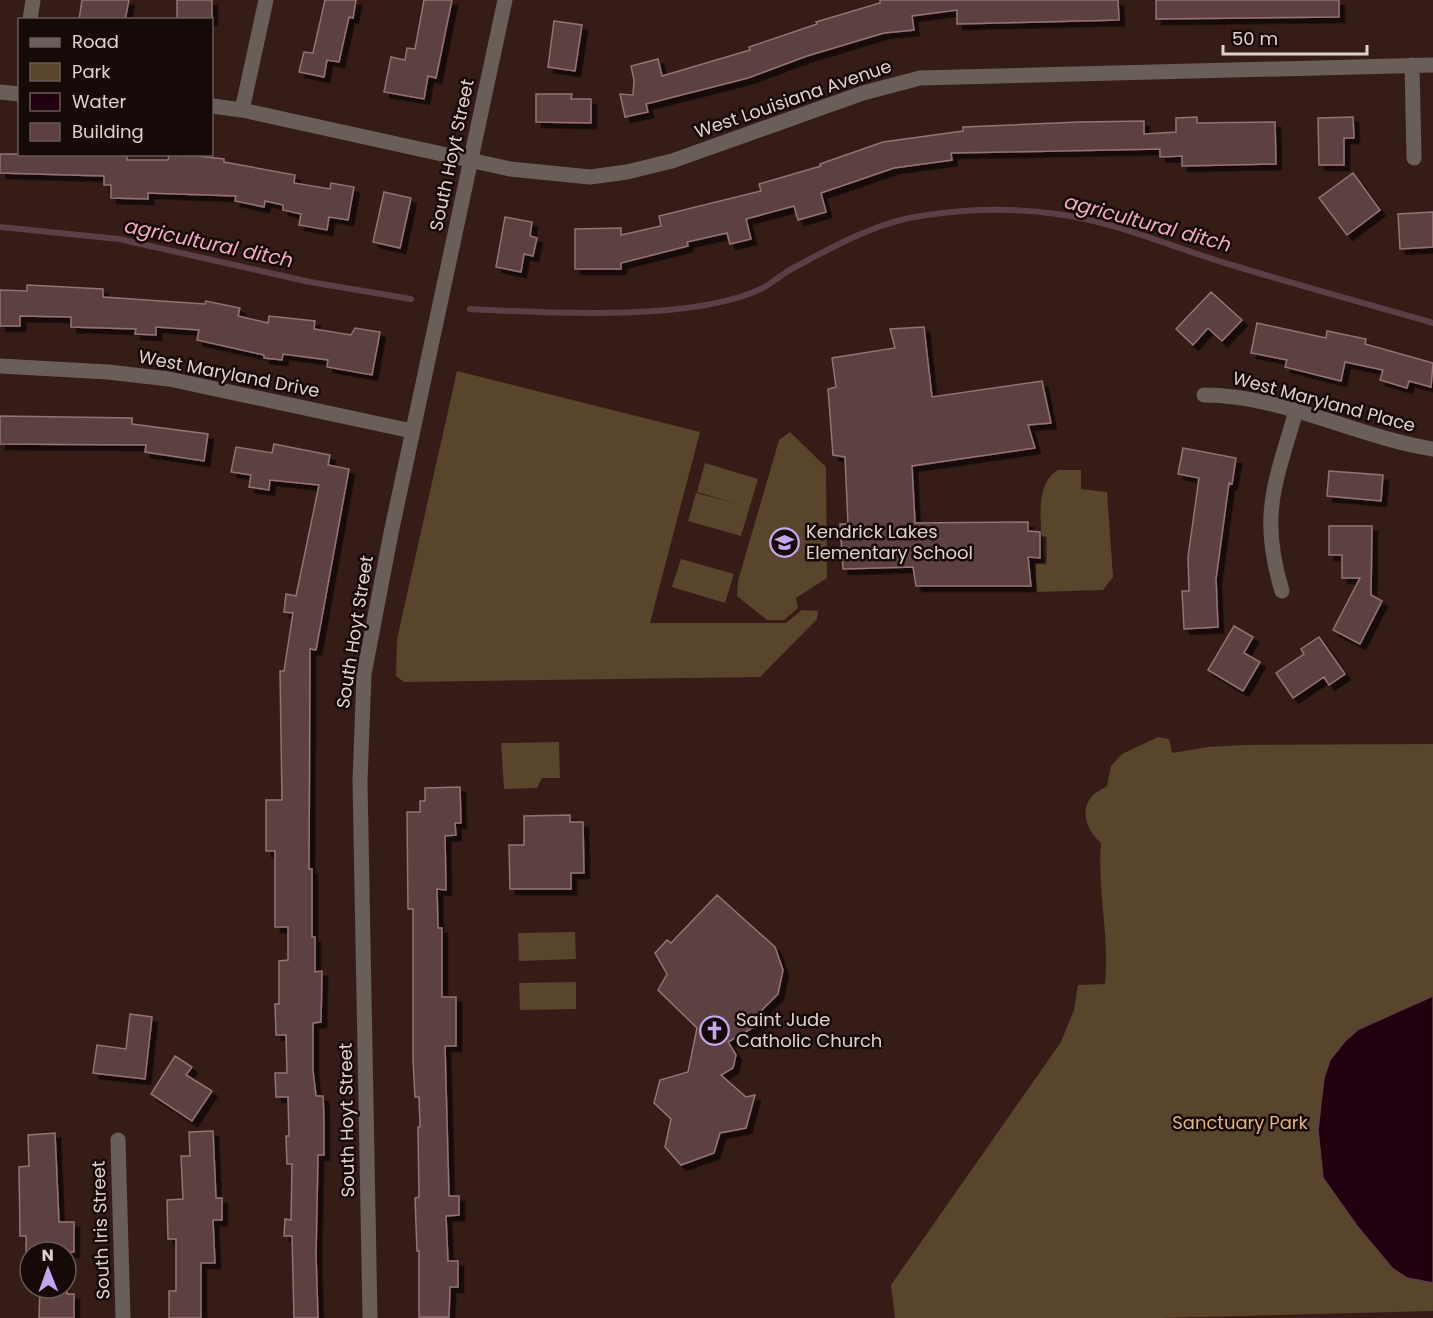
<svg xmlns="http://www.w3.org/2000/svg" width="1433" height="1318" font-family="Poppins,sans-serif">
	<style>
		.green { fill: #59442c }
		.water { fill: #21010f; stroke: #5b3f47; stroke-width: 1.5 }
		.lines { fill: none; stroke-linecap: round; stroke-linejoin: round }
		.stream { stroke: #5b3f47; stroke-width: 6 }
		.building { fill: #5d3f41; stroke: #947374; stroke-width: 1.5; filter: url(#shadow) }
		.minor { stroke: #6a5e58; stroke-width: 15 }
		.labels { text-anchor: middle; stroke-width: 5; stroke-linejoin: round; paint-order: stroke }
		.street-label { font-size: 18px; fill: #e2d0cb; stroke: #160a08 }
		.poi-label { font-size: 18px; fill: #e2d0cb; stroke: #160a08; text-anchor: start }
		.park-label { font-size: 18px; fill: #e6b47d; stroke: #160a08 }
		.water-label { font-size: 20px; font-style: italic; fill: #f3a9c3; stroke: #160a08 }
	</style>
	<defs>
		<filter id="shadow"><feDropShadow dx="5.5" dy="5.5" stdDeviation="0" flood-color="#0009"/></filter>
	</defs>
	<rect width="100%" height="100%" fill="#361c17"/>
	<path class="green" d="M457,371l243,61 -50,191h136l16,-13 16,1 -1,8 -57,58 -356,5 -8,-6 1,-37z
		M790,432l36,35 1,111 -31,20 2,10 -14,12h-17l-30,-24 1,-15 41,-141z
		M705,463l53,16 -17,57 -53,-15 8,-28 42,11 -41,-12z
		M1058,470h23v19l26,3 6,85 -10,13 -67,2v-28l8,-2c-1,-27 -13,-76 14,-92z
		M681,559l53,15 -9,29 -53,-16z
		M1158,737l11,2 3,14 36,-6 35,-2 190,-1v567l-272,7h-266l-4,-33 170,-243 13,-32 4,-25 27,-1c5,-47 -8,-94 -4,-141 -14,-12 -23,-33 -7,-49 4,-3 9,-5 13,-8l4,-20 11,-12z
		M559,742l1,36h-18l-5,10 -33,1 -3,-46z
		M575,932l1,27 -57,2 -1,-28z
		M576,982v27l-56,1 -1,-27z"/>
	<path class="water" d="M1433,996v287l-26,-5 -15,-10 -35,-42 -34,-48 -5,-48 6,-52 6,-18 15,-19 14,-12z"/>
	<g class="lines">
		<path class="stream" d="M0,227l119,12 191,43 101,17
			M470,309c77,4 225,13 293,-21 9,-5 17,-12 25,-17 44,-24 89,-50 139,-56 42,-6 88,-7 130,-1 61,8 119,35 178,52 66,20 132,38 198,57"/>
	</g>
	<path class="building" d="M82,0h47l-4,20h-46z
		M177,0h35v20h-35z
		M325,0h31l-3,18 -4,-1 -10,45 -12,-2 -3,17 -25,-5 5,-20 9,1z
		M424,0h28l-16,78 -8,-2 -4,23 -40,-7 7,-35 14,3 2,-12 8,1z
		M880,0h238l1,20 -162,4v-14l-45,6 2,14 -30,3 -77,23 -59,22 -102,26 2,8 -23,5 -5,-23 13,1 1,-15 -3,-14 27,-7 4,17 88,-26 -1,-3 68,-23 -1,-2 64,-19z
		M1156,0h183v17l-183,2z
		M554,21l28,4 -7,46 -27,-4z
		M536,94h36l-1,5h20v24l-55,-1z
		M1197,117v6l78,-1 1,42 -94,2v-10l-22,1v-8l-209,4 1,7 -58,8 -73,25 5,19 -28,8 -4,-14 -48,13 5,20 -21,5 -3,-11 -40,9 1,4 -67,17v6h-46v-40l46,-1v7l40,-9 -2,-10 102,-25 -2,-7 62,-18 -1,-2 63,-22 80,-11v-4l116,-5 65,-1v13l32,-2v-14z
		M1353,117l1,21h-10v27h-25l-1,-47z
		M0,154h127v6h41l1,-5 28,1 27,3v3l71,13 -1,8 36,6 1,-6 23,4 -6,33 -19,-3 -2,13 -28,-5 2,-11 -18,-4v-5l-18,-4 -1,6 -29,-6 1,-5 -88,-3v6l-37,-1v-13h-7v-9l-104,-3z
		M1353,173l27,37 -33,25 -28,-37z
		M384,192l27,6 -11,50 -27,-6z
		M1433,212v35l-33,2 -2,-35z
		M505,217l27,5 -2,14 7,2 -4,18 -9,-2 -3,18 -25,-5z
		M27,285l76,4v8l102,7 1,-3 34,7 -2,8 30,7 1,-7 46,5 -1,8 37,6 4,-7 25,4 -8,43 -45,-8 1,-7 -45,-6 -1,6 -18,-2v-3l-67,-15 2,-10 -43,-3v8l-21,-1 1,-5 -65,-2v-10l-51,-1v10h-20v-36l27,1z
		M1211,292l31,28 -20,21 -14,-13 -15,17 -17,-16z
		M1257,323l69,15 1,-7 39,8 -1,5 68,19 -2,24 -22,-6 -2,7 -27,-8 3,-10 -38,-8 -4,19 -56,-14 2,-7 -36,-7z
		M924,327l8,70 110,-16 9,42 -23,2 7,23 -123,18 3,57 113,-1v9l12,1v26l-12,-1 3,29h-115l-3,-19 -70,2 -3,-45h8l-3,-67 -12,-2 -5,-66 8,-2 -4,-29 63,-10 -5,-19z
		M0,416l132,2v6l76,10 -4,27 -59,-9 1,-7 -146,-1z
		M274,444l56,11 -2,10 21,4 -33,181 -6,-1 -1,220h3v68h3v35l7,-1 -1,51 -8,1v48l3,25h7l1,22v37h-6l-2,100 2,63h-24l-2,-82h-8l1,-17 6,1 1,-56h-5l-1,-28h3l-1,-39h-12l-1,-24h12l-1,-38h-10l-1,-31h4v-43l9,-1v-33h-13v-76h-9v-51h16l-2,-129h4l9,-58 -9,-1 2,-18 10,2 23,-111 -49,-5 -1,10 -20,-3 2,-12 -20,-3 5,-25 36,6z
		M1183,448l53,10 -4,26 -3,-1 -13,96 2,48 -34,2 -2,-38h7l-1,-34 11,-79 -21,-4z
		M1329,471l54,4 -2,26 -54,-5z
		M1329,526h43l-1,69 11,6 -22,43 -27,-14 27,-52h-18v-23h-13z
		M1234,626l19,11 -9,16 16,9 -17,29 -35,-21z
		M1319,637l26,37 -16,11 -5,-8 -31,21 -17,-25 28,-19 -3,-5z
		M460,787l1,36h-6l1,12 -11,1 1,54 -9,-1 1,39h4v69h14v49h-11l4,150h10v19l-13,1 2,45h10v26h-8l-1,30h-30v-66h-2l-2,-53 4,-1 -1,-70h2l-1,-30h-4l-2,-37v-151h-5l-1,-97h13v-11h5v-13z
		M570,815v7h13l1,51h-13v16h-61l-1,-44h15v-29z
		M717,895l58,52 8,23 -5,24 -21,21 4,8 -33,19 8,13 -3,13 -12,7 25,22 9,-2 -9,33 -26,5 -6,20 -33,12 -16,-18 6,-28 -17,-16 6,-23 28,-8 9,-44 -39,-38 9,-16 -12,-21 12,-13 4,3z
		M130,1014l22,3 -7,62 -52,-6 4,-28 29,4z
		M175,1056l17,11 -6,8 26,16 -20,30 -41,-27z
		M213,1131l3,67h6v22h-9l2,43h-14v55h-32v-27h7v-52h-8l-1,-39 16,-1 -2,-43h9l-1,-24z
		M55,1133l4,89h15v30h-48v-16h-6l-1,-69 10,-1 -1,-31z
		M40,1288h27v6h7v24h-35z"/>
	<g class="lines">
		<path class="minor" d="M30,20l3,-20
			M1412,65l2,93
			M0,92l20,2
			M212,106l30,4 268,59 80,8 37,-5 45,-11 191,-68 57,-15 513,-13
			M242,110l24,-110
			M0,366l108,6 61,7 243,52
			M1204,395c79,0 152,42 229,54
			M1282,591c-23,-76 -7,-107 14,-180
			M118,1140l5,178
			M370,1318l-10,-537 4,-107 27,-141 114,-533"/>
	</g>
	<defs>
		<symbol id="school-ring" viewBox="-11 -11 22 22"><circle r="9.5" fill="#160a08" stroke="#c5a7f1" stroke-width="1.5"/><path d="M0-5L7-2L0 1L-7-2ZM-4 1L0 2.5L4 1V4Q0 6-4 4Z" fill="#c5a7f1"/></symbol>
		<symbol id="church-ring" viewBox="-11 -11 22 22"><circle r="9.5" fill="#160a08" stroke="#c5a7f1" stroke-width="1.5"/><path d="M-1.2-6h2.4v3.5h3.3v2.4h-3.3V6h-2.4V-.1h-3.3v-2.4h3.3Z" fill="#c5a7f1"/></symbol>
	</defs>
	<g fill-rule="evenodd">
		<use href="#school-ring" x="768" y="526" width="33" height="33"/>
		<use href="#church-ring" x="698" y="1014" width="33" height="33"/>
	</g>
	<g class="labels">
		<g class="street-label">
			<text transform="translate(793 99) rotate(-19)" y="6">West Louisiana Avenue</text>
			<text transform="translate(452 155) rotate(-78)" y="6">South Hoyt Street</text>
			<text transform="translate(229 374) rotate(11)" y="6">West Maryland Drive</text>
			<text transform="translate(1324 402) rotate(15)" y="6">West Maryland Place</text>
			<text transform="translate(355 632) rotate(-81)" y="6">South Hoyt Street</text>
			<text transform="translate(347 1120) rotate(-91)" y="6">South Hoyt Street</text>
			<text transform="translate(101 1230) rotate(-92)" y="6">South Iris Street</text>
		</g>
		<g class="poi-label">
			<text x="806" y="538">Kendrick Lakes<tspan x="806" dy="21">Elementary School</tspan></text>
			<text x="736" y="1026">Saint Jude<tspan x="736" dy="21">Catholic Church</tspan></text>
		</g>
		<g class="park-label">
			<text x="1240" y="1129">Sanctuary Park</text>
		</g>
		<g class="water-label">
			<text transform="translate(1148 223) rotate(15)" y="7">agricultural ditch</text>
			<text transform="translate(209 243) rotate(12)" y="7">agricultural ditch</text>
		</g>
	</g>
	<rect x="18" y="18" width="195" height="138" fill="#160a08" stroke="#685956" stroke-width="1.5"/>
	<rect x="30" y="38" width="30" height="9" fill="#6a5e58" stroke="#685956" stroke-width="1.5"/>
	<text x="72" y="48" font-size="18" fill="#e2d0cb">Road</text>
	<rect x="30" y="63" width="30" height="18" fill="#59442c" stroke="#685956" stroke-width="1.5"/>
	<text x="72" y="78" font-size="18" fill="#e2d0cb">Park</text>
	<rect x="30" y="93" width="30" height="18" fill="#21010f" stroke="#685956" stroke-width="1.5"/>
	<text x="72" y="108" font-size="18" fill="#e2d0cb">Water</text>
	<rect x="30" y="123" width="30" height="18" fill="#5d3f41" stroke="#685956" stroke-width="1.5"/>
	<text x="72" y="138" font-size="18" fill="#e2d0cb">Building</text>
	<g transform="translate(48 1270) rotate(359)"><circle r="28" fill="#160a08" stroke="#685956" stroke-width="1.5"/>
	<path d="M0-4.5L10 22L0 15L-10 22Z" fill="#c5a7f1"/>
	<text y="-9" font-size="16" font-weight="bold" text-anchor="middle" fill="#e2d0cb">N</text>
	</g>
	<path d="M1223 45v9h144v-9" fill="none" stroke="#e2d0cb" stroke-width="3"/>
	<text x="1232" y="45" font-size="18" fill="#e2d0cb" stroke="#160a08" stroke-width="4.5" paint-order="stroke">50 m</text>
</svg>
